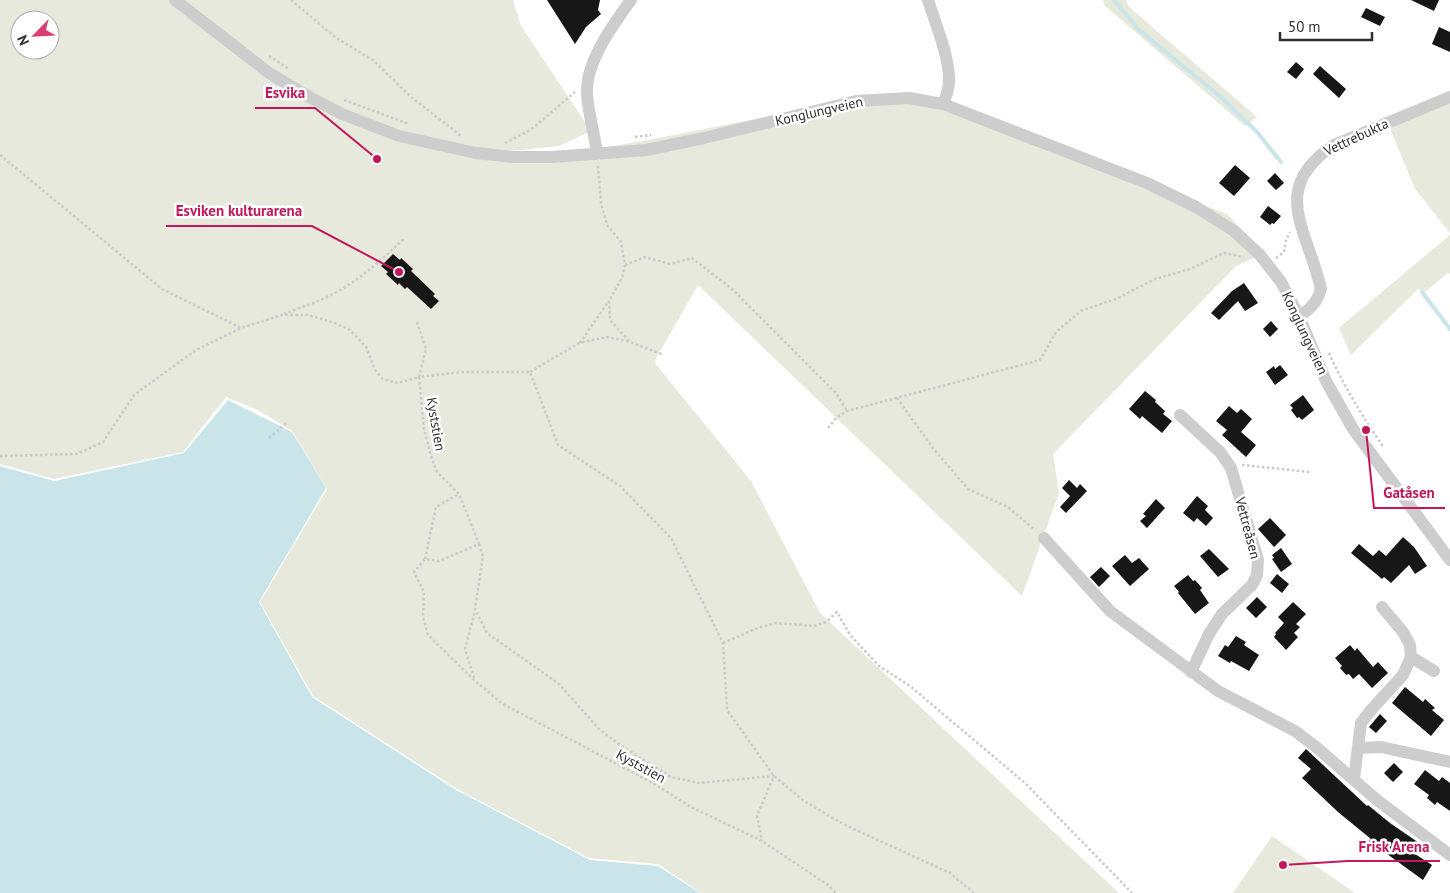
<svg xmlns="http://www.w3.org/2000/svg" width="1450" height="893" font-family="'PT Sans',sans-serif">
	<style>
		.green { fill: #e6e9dc; fill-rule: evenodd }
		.water { fill: #c9e5e9 }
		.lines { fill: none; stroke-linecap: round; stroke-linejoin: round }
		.stream { stroke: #c9e5e9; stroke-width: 4 }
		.building { fill: #171717 }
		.path { stroke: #cacaca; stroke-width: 2.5; stroke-dasharray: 2.5 2.5; stroke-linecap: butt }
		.minor { stroke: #cdcdcd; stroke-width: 12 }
		.labels { text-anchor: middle; stroke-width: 5; stroke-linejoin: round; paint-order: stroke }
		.street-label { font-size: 14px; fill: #303030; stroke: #fff }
		.leader { fill: none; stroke: #c2185b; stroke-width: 2 }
		.callout-dot { fill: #c2185b; stroke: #fff; stroke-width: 2 }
		.callout-label { font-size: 15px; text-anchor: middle; font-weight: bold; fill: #c2185b; stroke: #fff; stroke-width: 5; stroke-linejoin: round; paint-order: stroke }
	</style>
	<rect width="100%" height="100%" fill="#fff"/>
	<path class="green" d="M0,0h513l8,26 70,105 -32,15 -78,8 74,2 88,-15 214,-42 52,1 64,18 254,96 38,39 -29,13 -183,188 6,39 -37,103 -324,-311 -44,77 97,119 69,132 299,280h-418l-43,-29 -69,-6 -132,-69 -144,-93 -53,-94 67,-113 -35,-58 -34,-21 -32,-13 -43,55 -129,27 -54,-15zM20,20h30v30h-30z
		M1103,0h23l3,7 128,110 -12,9 -140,-120z
		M1450,100v133l-35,-44 -26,-63z
		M1450,235v39l-2,-1 -23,19 -7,-3 -67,66 -12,-27z
		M1272,836l83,57h-122z"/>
	<path class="water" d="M228,400l64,32 34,56 -67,114 53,95 144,93 134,70 68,6 42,27h-700v-427l54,15 130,-28z"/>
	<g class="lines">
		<path class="stream" d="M1114,0l24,29 85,70 34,33 24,30
			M1422,292l28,37"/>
	</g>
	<path class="building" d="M547,0h53l-2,10 3,4 -15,13 -11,17z
		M1411,0h28l-5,11z
		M1366,8l19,9 -5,9 -19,-9z
		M1439,27l11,5v20l-18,-8z
		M1296,62l8,7 -8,10 -9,-7z
		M1320,66l26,23 -7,9 -26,-24z
		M1235,165l15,13 -16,18 -15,-13z
		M1275,173l9,10 -8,7 -9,-9z
		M1268,206l13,10 -7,8 -2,-1 -2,2 -10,-8z
		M393,254l7,6 1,-2 12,11 -2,2 24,23 -2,2 6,5 -8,8 -24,-22 -2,2 -6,-6 -1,2 -12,-11 2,-2 -7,-6z
		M1244,283l14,20 -13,8 -7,-10 -19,19 -8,-7 21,-22z
		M1271,321l7,8 -8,8 -7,-8z
		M1280,365l8,10 -13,10 -9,-13 8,-6 1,3z
		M1145,391l11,9 -1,2 10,9 -2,3 9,7 -10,12 -20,-17 -2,3 -11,-10z
		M1303,395l11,15 -12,10 -3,-3 -2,1 -6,-8 2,-2 -3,-3z
		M1229,406l8,7 4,-4 11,10 -11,13 15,13 -10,12 -24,-22 5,-5 -11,-9z
		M1069,480l8,8 3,-4 7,7 -21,22 -6,-6 10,-11 -8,-8z
		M1197,496l11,10 -3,4 8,8 -7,8 -9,-8 -3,4 -11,-9z
		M1156,499l9,9 -18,20 -7,-7 6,-5 -3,-2z
		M1270,518l16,17 -12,12 -16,-18z
		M1403,537l11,10 13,19 -12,8 -6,-9 -18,18 -7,-6 -2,2 -31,-26 8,-9 14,12 6,-6 7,6z
		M1281,548l11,16 -11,8 -9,-13 2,-1 -2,-3z
		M1209,549l20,20 -11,8 -18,-21z
		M1125,555l7,8 7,-5 10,11 -19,17 -18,-20z
		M1101,567l9,9 -11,11 -9,-10z
		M1277,574l12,10 -7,9 -12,-10z
		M1188,575l5,6 2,-1 7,8 -2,2 9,13 -14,11 -17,-21 1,-1 -5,-6z
		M1257,597l10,10 -11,11 -10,-10z
		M1293,602l13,12 -10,10 4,3 -6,6 4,4 -12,13 -12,-13 2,-3 -1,-1 9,-10 -6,-6z
		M1236,636l10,6 -2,3 15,10 -10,16 -18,-10 -1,2 -12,-7 7,-11 3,2z
		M1350,645l5,6 2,-3 16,19 5,-5 10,11 -16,15 -13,-14 -6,5 -4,-5 -3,1 -6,-7 2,-2 -7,-8z
		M1405,687l18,15 2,-3 10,9 -3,2 12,10 -13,16 -39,-33z
		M1380,714l7,7 -11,12 -7,-6z
		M1306,749l61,57 1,-1 22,18 32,22 -7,9 17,11 -9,15 -54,-39 2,-2 -33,-27 -36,-34 9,-9 -13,-11z
		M1394,763l9,9 -10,10 -9,-9z
		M1425,770l14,11 3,-4 8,6v28l-13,-9 -2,3 -8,-7 2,-3 -15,-11z"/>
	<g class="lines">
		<path class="path" d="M291,0l44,37 39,24 36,35 51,40
			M269,56l20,13
			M344,100l65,24
			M635,137l16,-2
			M505,143l27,-14 43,-37
			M0,155l162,134 79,39
			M598,166l3,37 6,22 14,17 4,23 -3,13 -13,23 1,19 20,22 34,13
			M1276,258l8,-6 2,-12 4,-8
			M625,265l20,-8 25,7 22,-6 40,31 104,104 11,18
			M284,314c15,-6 32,-11 47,-19 28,-14 50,-35 73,-56
			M417,322l9,27 -7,28 43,-5h68l28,73 62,41 51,52 52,105 4,67 47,66 30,25 39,23 107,49 24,20
			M580,343l28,-41
			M1329,353c15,34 34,64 55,95
			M530,372l49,-29 28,-6 23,5
			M897,398l36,50 35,41 40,18 27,23
			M828,428l9,-11 10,-6 193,-51 16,-28 25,-21 37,-13 37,-19 35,-10 34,-16 20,4
			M269,438l17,-15
			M0,456l76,-2 27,-12 31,-47 62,-45 45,-22 41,-13h26l27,8 15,7 16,17 9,23 8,9 15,4 21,-6 5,52 7,27 6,16 22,22 20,50 -40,17 -14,-2 -11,13 10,20 -1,25 5,18 46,45 29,24 148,78 40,25 71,34 66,44 8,8
			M1242,465l68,7
			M479,544l4,12 -8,53 12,24 72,51 41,46 20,15 51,32 28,6 75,-7 -17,40 5,25
			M425,559l11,-52 23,-13
			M723,643l35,-15 18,-5 38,3 12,-4 11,-10 13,23 29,31 31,20 115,97 107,110
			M474,678l-9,-29 10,-38"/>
		<path class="minor" d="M175,0l94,73 42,25 31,16 57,22 77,17 36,4h40l94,-7 58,-12 152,-37 53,-3 34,6 204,79 49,24 38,24 26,24 21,27 18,34 27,65 27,48 97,131
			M928,0c7,22 22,59 21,81 0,9 -3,16 -6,23
			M597,154c-2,-20 -9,-40 -10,-61 -1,-32 26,-68 44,-93
			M1299,316c12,-7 18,-14 22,-27 -13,-59 -53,-100 13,-144l116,-48
			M1180,415l40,37 11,16 27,92 -1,15 -5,10 -30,29 -13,20 -18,38
			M1044,538l66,73 108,80 77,40 21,16 61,53 73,55
			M1411,657l23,14
			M1359,748l22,-1 69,15
			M1354,779l7,-56 10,-13 32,-35 8,-18 -1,-12 -7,-13 -21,-25"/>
	</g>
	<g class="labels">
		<g class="street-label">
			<text transform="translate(819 111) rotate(-13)" y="5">Konglungveien</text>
			<text transform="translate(1356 137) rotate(-25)" y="5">Vettrebukta</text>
			<text transform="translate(1305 333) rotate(65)" y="5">Konglungveien</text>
			<text transform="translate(436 424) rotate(80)" y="5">Kyststien</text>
			<text transform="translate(1248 528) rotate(75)" y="5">Vettreåsen</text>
			<text transform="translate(641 766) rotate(29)" y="5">Kyststien</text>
		</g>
	</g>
	<path class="leader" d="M377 159L315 108H255M399 272L312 226H166M1366 430L1374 508H1445M1283 865L1348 861H1440"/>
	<g class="callout-dot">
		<circle cx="377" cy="159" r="5"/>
		<circle cx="399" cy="272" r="5"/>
		<circle cx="1366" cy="430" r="5"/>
		<circle cx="1283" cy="865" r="5"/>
	</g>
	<g class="callout-label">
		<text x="285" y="98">Esvika</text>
		<text x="239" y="216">Esviken kulturarena</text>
		<text x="1409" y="498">Gatåsen</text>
		<text x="1394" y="852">Frisk Arena</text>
	</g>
	<g transform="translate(35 35) rotate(246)"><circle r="24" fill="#ffffff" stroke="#acacac"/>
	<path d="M0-4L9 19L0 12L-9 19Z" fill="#dc3d72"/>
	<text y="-8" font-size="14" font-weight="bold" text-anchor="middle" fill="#303030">N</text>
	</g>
	<path d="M1280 32v8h92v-8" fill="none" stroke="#303030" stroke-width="2.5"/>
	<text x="1288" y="32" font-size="15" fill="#303030" stroke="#ffffff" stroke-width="4" paint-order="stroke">50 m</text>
</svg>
